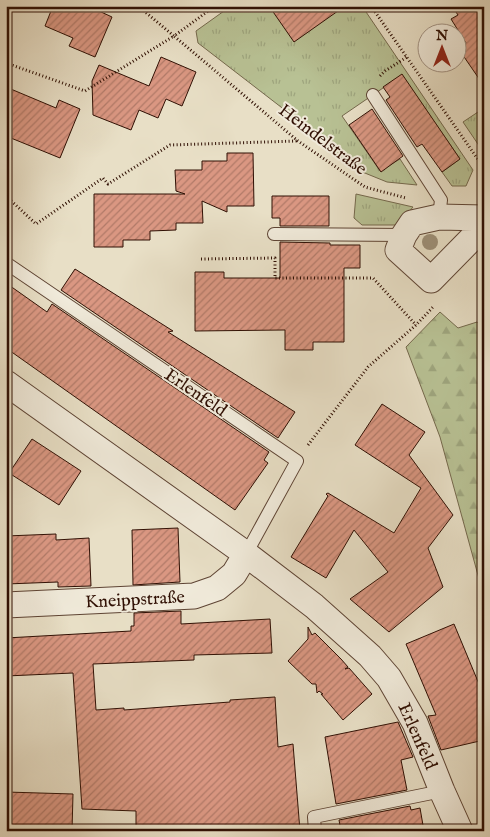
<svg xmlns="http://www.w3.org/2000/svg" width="490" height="837" font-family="'IM FELL English',serif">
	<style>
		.grass { fill: url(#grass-tufts); stroke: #74684c }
		.forest { fill: url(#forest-firs); stroke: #74684c }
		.building { fill: url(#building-hatch); stroke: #301004 }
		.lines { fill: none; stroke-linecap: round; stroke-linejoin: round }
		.lane-casing { stroke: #5e4434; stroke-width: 14 }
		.street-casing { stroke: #5e4434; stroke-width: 27 }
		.path { stroke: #301004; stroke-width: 3; stroke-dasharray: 1 2.5; stroke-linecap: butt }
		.lane { stroke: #f0eada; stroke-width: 12 }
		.street { stroke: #f0eada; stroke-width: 25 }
		.tree { fill: #9d8f77 }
		.labels { text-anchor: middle; stroke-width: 4; stroke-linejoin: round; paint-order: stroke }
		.street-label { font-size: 18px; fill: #301004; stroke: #f0eada }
	</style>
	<defs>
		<pattern id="grass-tufts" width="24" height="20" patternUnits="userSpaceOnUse" patternTransform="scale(1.25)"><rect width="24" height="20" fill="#b8c194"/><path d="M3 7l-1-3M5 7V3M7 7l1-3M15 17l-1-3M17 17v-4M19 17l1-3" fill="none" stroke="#9ea57e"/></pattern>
		<pattern id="forest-firs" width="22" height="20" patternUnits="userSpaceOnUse" patternTransform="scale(1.25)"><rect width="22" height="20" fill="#b8c194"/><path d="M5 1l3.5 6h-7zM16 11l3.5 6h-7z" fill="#9ea57e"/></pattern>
		<pattern id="building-hatch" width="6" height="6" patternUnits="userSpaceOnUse" patternTransform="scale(1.25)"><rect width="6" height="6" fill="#da9782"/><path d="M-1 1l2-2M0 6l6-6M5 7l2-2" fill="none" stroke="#b17a68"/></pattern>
	</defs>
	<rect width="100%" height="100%" fill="#e8dfc6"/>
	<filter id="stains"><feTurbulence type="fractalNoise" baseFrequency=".004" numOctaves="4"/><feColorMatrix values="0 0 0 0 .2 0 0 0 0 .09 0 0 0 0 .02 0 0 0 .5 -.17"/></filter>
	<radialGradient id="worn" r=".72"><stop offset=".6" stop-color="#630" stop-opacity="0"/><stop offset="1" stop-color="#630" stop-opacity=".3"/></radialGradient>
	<path class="grass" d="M231,6h131l111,164 -7,16h-14l-10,-14 18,-13 -58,-84 -60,41 38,55 20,-12 17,26 -30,-3 -32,-13 -43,-38 -114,-88 -2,-12z
		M484,108v45l-21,-31z
		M356,194l57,13 -15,18h-36l-8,-7z"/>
	<path class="forest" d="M440,312l18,16 19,-6 7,6v269l-44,-160 -34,-90z"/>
	<path class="building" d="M53,6h35l24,11 -17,40 -26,-11 4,-8 -28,-12z
		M269,6h76l-51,36z
		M452,6h32v80l-26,-38 8,-5 -15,-24 7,-4z
		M161,57l35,15 -14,34 -16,-7 -8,19 -19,-8 -8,20 -38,-15 -1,-34 7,-16 50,21z
		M402,74l58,85 -18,13 -20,-28 -5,3 -31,-47 4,-3 -7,-10z
		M6,87l50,21 3,-8 21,9 -20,49 -54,-22z
		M372,109l31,47 -22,16 -32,-47z
		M227,153h26l1,53h-27v6l-25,-11 1,22h-27v7l-26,1v9h-27v7h-29v-53h91l-9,-3 -1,-21h27v-9h25z
		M272,196h57v30h-49v-8h-8z
		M280,242l50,1v2h30v23h-16v74h-31v8h-28v-20l-90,1v-59h29v6h56z
		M75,269l98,62 -5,1 127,80 -17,26 -217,-148z
		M6,283l41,29 5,-8 217,148 -5,8 4,3 -33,47 -229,-162z
		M382,404l43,28 -16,23 44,60 -25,33 15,39 -54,45 -39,-33 38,-27 -34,-42 -28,48 -35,-21 37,-61 -2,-2 2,-1 66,40 27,-45 -66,-43z
		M32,439l49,32 -22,34 -50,-32z
		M178,528l2,54 -47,3 -1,-55z
		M56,534v6l33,-2 2,48 -33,1v-5l-52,2v-48z
		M181,611v13l89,-5 2,34 -78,2v5l-101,4 3,46 28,-2v2l106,-8v-2l45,-3 3,50 15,-3 7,87h-164v-20l-54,-2 -9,-136 -67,3v-38l125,-7v-5h3v-13z
		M454,624l30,72v44l-43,10 -13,-34 8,-1 -30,-71z
		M308,627l4,8 3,-2 26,26 7,8 -3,2 4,-1 23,26 -29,26 -22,-26h2l-4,-3 -2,2 -1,-9h-4l-24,-23 20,-22z
		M398,722l15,35 -12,3 6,30 -71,14 -11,-67z
		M6,792l67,2 -1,37h-66z
		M410,806l1,4 9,-2 4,23h-83l-2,-11z"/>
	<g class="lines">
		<defs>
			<path id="lane" d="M373,95l68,105 -2,17
				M274,234l130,1
				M6,263l291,198 -51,93
				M315,831l-1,-14 128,-26"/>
			<path id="street" d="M484,218l-45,-1 -27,6 -8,12 -6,15 33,30 53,-54
				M6,383l240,171 68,52 56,50 19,22 26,45 27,68 18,40
				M6,605l188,-9 23,-8 17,-14 12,-20"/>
		</defs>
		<use href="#lane" class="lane-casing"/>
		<use href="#street" class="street-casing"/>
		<path class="path" d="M138,6l36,30 41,-30
			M371,6l113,162
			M6,63l79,28 89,-55 124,105 67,46 41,11
			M380,76l5,-5 22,-14
			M6,196l30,28 67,-46 5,6 62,-39 127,-4
			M201,259l74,-1v20h98l43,47
			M308,445l60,-78 48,-42 18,-19"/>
		<use href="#lane" class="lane"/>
		<use href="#street" class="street"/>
	</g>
	<circle class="tree" cx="430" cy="242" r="8"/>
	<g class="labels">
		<g class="street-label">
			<text transform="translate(323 139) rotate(37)" y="6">Heindelstraße</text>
			<text transform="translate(196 392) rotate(34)" y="6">Erlenfeld</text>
			<text transform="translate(135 599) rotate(-3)" y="6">Kneippstraße</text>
			<text transform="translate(418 736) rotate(66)" y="6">Erlenfeld</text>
		</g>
	</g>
	<rect width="490" height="837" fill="none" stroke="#e8dfc6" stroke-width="25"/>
	<rect x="8" y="8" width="475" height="822" fill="none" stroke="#301004" stroke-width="2.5"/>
	<rect x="12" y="12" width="465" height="812" fill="none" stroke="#301004"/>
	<g transform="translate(442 48)"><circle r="24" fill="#f0eada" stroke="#a39384"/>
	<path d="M0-4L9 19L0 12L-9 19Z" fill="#8f2418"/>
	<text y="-8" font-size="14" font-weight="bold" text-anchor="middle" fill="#301004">N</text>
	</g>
	<rect width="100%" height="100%" filter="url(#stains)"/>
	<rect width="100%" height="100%" fill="url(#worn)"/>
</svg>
